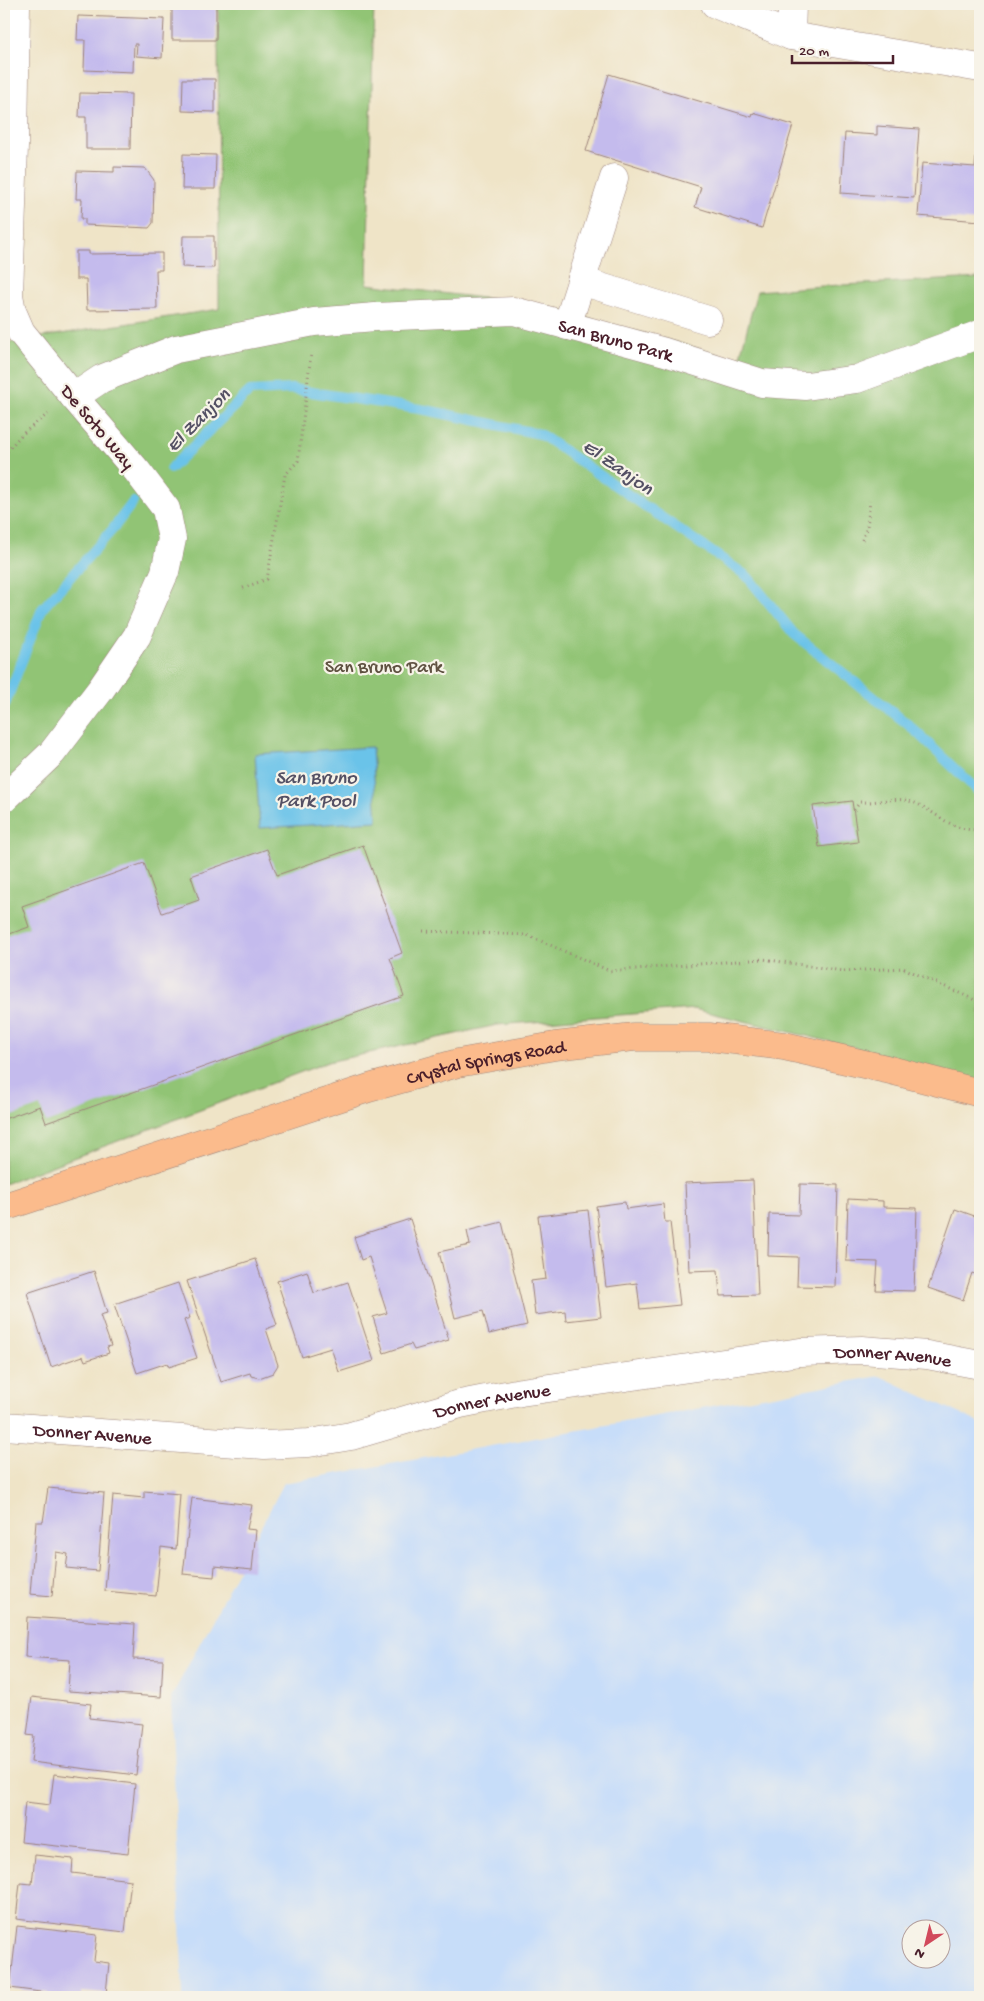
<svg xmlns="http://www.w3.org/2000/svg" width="984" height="2001" font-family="'Gochi Hand',sans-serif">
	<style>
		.built { fill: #c7ddf9; fill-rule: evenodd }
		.green { fill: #91c475; stroke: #6e7250 }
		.water { fill: #6bc3e9; stroke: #5a718a }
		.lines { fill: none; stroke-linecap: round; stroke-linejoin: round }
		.stream { stroke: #6bc3e9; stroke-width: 10 }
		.building { fill: #c4bbed }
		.minor-casing { stroke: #9c8279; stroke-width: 29 }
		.major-casing { stroke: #9c8279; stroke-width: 29 }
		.path { stroke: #9c8279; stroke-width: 3; stroke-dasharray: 1 4; stroke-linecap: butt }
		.minor { stroke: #fff; stroke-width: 28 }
		.major { stroke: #fbbb8c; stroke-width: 28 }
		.labels { text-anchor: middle; stroke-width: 4.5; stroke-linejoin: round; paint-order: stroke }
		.street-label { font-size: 19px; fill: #4a1f2b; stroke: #f7f3e8 }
		.park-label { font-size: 19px; fill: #5f5141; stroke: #f7f3e8 }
		.water-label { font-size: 20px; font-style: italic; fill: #545064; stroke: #f7f3e8 }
	</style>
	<rect width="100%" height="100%" fill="#f7f3e8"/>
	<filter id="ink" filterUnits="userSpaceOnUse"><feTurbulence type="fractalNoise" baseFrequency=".02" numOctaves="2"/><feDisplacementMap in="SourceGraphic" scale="10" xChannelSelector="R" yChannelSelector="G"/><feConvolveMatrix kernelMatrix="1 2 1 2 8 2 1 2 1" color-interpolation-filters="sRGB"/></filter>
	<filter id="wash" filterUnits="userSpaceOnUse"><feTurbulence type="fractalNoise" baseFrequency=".0096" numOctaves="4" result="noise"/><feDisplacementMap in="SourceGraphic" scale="20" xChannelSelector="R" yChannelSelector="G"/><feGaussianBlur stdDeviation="1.12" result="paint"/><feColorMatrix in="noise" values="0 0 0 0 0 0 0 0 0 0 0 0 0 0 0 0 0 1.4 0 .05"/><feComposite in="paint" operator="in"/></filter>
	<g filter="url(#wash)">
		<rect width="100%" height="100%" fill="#efe4c7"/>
		<path class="built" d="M880,1376l100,47v574h-797l-12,-299 113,-215zM912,1928h30v30h-30z"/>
		<path class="green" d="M218,4h156l-7,280 173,21 199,55 18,-69 66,-5 157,-8v807l-107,-33 -179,-43 -197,16 -169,37 -324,122v-841l215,-34z"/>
		<path class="water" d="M372,747l5,74 -117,7 -5,-74z"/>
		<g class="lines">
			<path class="stream" d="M171,468l79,-77 42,-2 134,21 114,24 207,142 47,58 116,92 70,67
				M4,707l38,-98 70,-79 21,-28"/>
		</g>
		<g id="blocks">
			<path class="building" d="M172,4h44v36h-44z
				M78,16l86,3 -2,39 -26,-2 1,-12h-3l-1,28 -49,-2 1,-30h-8z
				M609,74l143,43 1,-4 40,12 -31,103 -67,-21 6,-20 -115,-36z
				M183,79h32v33l-33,-1z
				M80,93l51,1 -1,55h-44v-32h-7z
				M877,126l42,3 -5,69 -73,-5 4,-60 32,2z
				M978,131h2v90l-62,-5 4,-53 53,4z
				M183,154l33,1 -1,34h-33z
				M114,167l31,1 9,12 -1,43 -4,5 -64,-3v-6h-4l1,-20h-6l1,-28 37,1z
				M183,236h31v32l-32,-1z
				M76,251h13v3l73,-1v17h-6l1,39 -70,1 -1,-31h-10z
				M852,801l6,41 -39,5 -6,-41z
				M363,845l39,108 -12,5 14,38 -358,127 -6,-17 -36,13v-183l25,-9 -7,-21 122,-43 18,50 37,-13 -8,-24 76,-27 10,26z
				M753,1180l5,115 -38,1 -2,-26 -29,1 -4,-88z
				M800,1184l38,1 -3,102 -38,-1 1,-29 -30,-1 1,-42 30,1z
				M848,1199l35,2v6l34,1 -3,83 -38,-1 2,-28 -32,-1z
				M625,1202l1,7 37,-5 2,18h5l10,83 -40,4 -3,-26 -31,4 -10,-81z
				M955,1209l25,9v58l-8,-3 -9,27 -35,-12z
				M588,1210l13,107 -35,4 -1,-10 -30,4 -4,-34 15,-2 -8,-63z
				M410,1219l39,121 -35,10 -3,-6 -27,9 -11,-36 14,-4 -18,-56 -8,3 -7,-23z
				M502,1222l25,103 -38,9 -6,-23 -28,7 -16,-66 31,-7 -3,-14z
				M255,1259l22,66 -11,4 12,36 -5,8 -14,5 -8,-2 -1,-3 -29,9 -34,-101z
				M94,1271l13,42 -7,2 11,31 -4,1 2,6 -24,8 -2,-5 -32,11 -24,-74z
				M307,1271l7,22 34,-11 26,79 -35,11 -8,-24 -29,9 -25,-76z
				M178,1283l12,35 -6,2 13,38 -28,9 -2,-4 -30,10 -23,-69z
				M48,1488l56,5 -6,78 -32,-3 2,-14 -12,-2 -4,44 -22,-2 6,-72h7z
				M144,1491l36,3 -4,55 -15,-2 -5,49 -51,-5 8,-96 31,3z
				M192,1498l60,7 -5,24 9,1 -4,40 -37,-4 -1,11 -31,-3z
				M27,1617l108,7 -2,35 30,1 -2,37 -93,-6 2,-31 -45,-3z
				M32,1697l59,7 -2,14 53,6 -6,51 -105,-13 3,-26 -7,-1z
				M54,1774l81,10 -7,70 -107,-12 4,-40 25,3z
				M35,1855l38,4 -1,14 59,7 -6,52 -109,-13 4,-36 12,1z
				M17,1926l80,9 -3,26 15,2 -3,31 -24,-2v5h-35l1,-4 -38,-5z"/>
		</g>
	</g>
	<g filter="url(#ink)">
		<use href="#blocks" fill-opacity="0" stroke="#9c8279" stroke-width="1"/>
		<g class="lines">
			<defs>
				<g id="minor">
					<path d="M715,4l76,32 189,32"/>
					<path d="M791,36l1,-32"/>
					<path d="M581,281l127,39"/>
					<path d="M567,326l47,-148"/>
					<path id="s1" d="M74,397l27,-18 75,-30 138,-27 61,-5 139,-6 151,41 97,31 44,3 51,-7 123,-45"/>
					<path d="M4,799l48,-46 49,-64 36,-53 28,-64 7,-33 -6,-30 -29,-38 -63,-74 -53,-65 -9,-21 -3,-16 5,-149 2,-142"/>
					<path id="s2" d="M4,1426l260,19 45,-2 42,-7 109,-32 61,-12 279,-40 62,-2 65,5 53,10"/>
				</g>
				<g id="major">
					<path id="s3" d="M4,1207l365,-119 89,-25 97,-17 79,-9h75l75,9 102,23 94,24"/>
				</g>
			</defs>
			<use href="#minor" class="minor-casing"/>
			<use href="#major" class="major-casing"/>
			<path class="path" d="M4,455l17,-20 27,-21
				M862,540l5,-13 3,-26
				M243,588l24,-9 18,-104 13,-14 13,-107
				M854,810l6,-8c14,1 31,-4 44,-2 28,4 44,34 76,29
				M423,931l104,4 83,36 153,-12 80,12 60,-3 72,32"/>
			<use href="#minor" class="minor"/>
			<use href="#major" class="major"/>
		</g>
	</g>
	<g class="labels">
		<g class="street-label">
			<text dy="7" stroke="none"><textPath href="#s1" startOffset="560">San Bruno Park</textPath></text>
			<text transform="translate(99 426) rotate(50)" y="7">De Soto Way</text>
			<text dy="7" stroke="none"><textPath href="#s3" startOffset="504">Crystal Springs Road</textPath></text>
			<text dy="7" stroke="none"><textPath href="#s2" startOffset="899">Donner Avenue</textPath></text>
			<text dy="7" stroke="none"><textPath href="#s2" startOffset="494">Donner Avenue</textPath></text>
			<text dy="7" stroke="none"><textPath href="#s2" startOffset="89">Donner Avenue</textPath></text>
		</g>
		<g class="park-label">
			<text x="384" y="672">San Bruno Park</text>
		</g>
		<g class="water-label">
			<text transform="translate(197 419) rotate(-45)" y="7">El Zanjon</text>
			<text transform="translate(619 466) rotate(35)" y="7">El Zanjon</text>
			<text x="316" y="783">San Bruno<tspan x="316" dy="23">Park Pool</tspan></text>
		</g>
	</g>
	<rect width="984" height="2001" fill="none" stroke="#f7f3e8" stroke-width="20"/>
	<g transform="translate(926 1944) rotate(215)"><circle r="24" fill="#f7f3e8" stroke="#b29e9c"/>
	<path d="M0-4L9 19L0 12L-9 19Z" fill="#d1495b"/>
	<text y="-8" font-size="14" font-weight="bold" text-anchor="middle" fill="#4a1f2b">N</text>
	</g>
	<path d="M792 55v8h101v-8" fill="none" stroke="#4a1f2b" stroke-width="2.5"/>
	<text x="799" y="55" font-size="15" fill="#4a1f2b" stroke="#f7f3e8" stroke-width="4" paint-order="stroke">20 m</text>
</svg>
